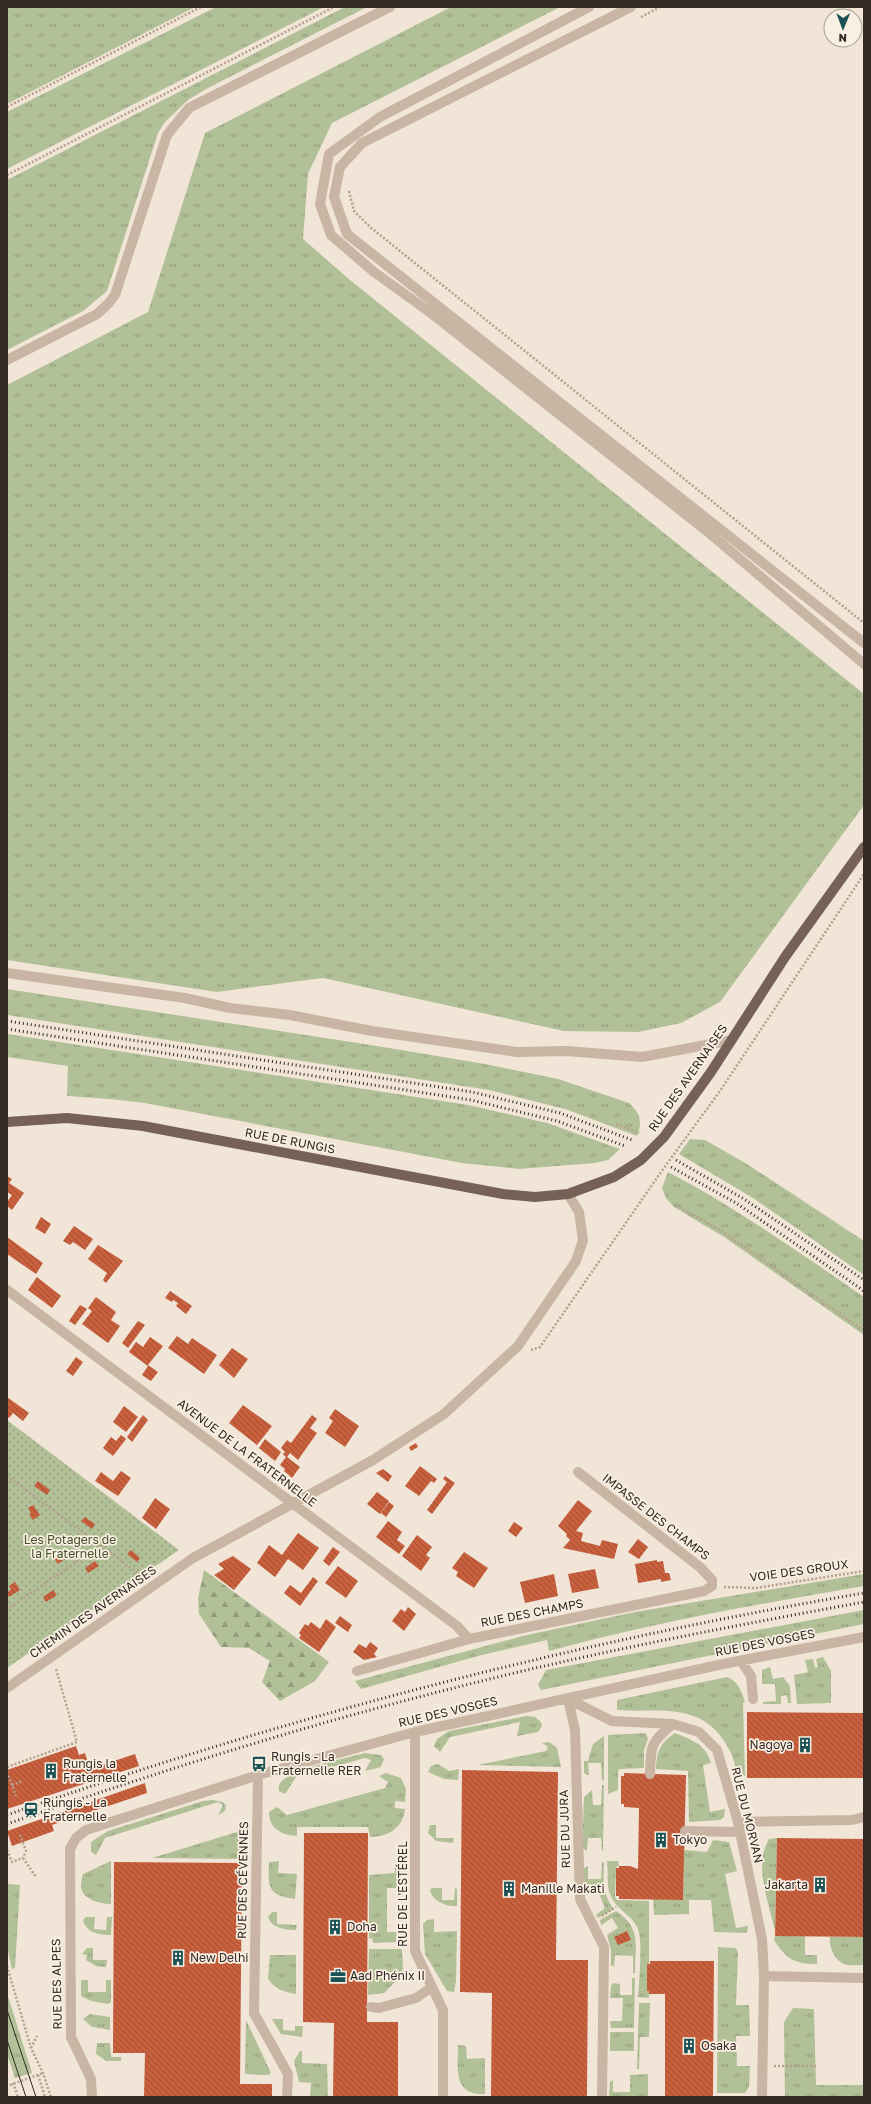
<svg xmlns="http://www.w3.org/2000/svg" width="871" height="2104" font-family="'Golos Text',sans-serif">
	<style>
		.grass { fill: url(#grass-tufts) }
		.forest { fill: url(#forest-firs) }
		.park { fill: url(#park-dots) }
		.building { fill: url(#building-back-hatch) }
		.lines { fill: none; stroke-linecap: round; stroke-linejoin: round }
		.path { stroke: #b59f8d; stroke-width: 2.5; stroke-dasharray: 2 2; stroke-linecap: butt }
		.minor { stroke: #c9b5a3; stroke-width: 10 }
		.major { stroke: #766156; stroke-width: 10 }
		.tram { stroke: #342a25; stroke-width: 1 }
		.rail { stroke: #342a25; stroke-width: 3; stroke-dasharray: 1 3; stroke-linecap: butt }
		.labels { text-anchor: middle; stroke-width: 3.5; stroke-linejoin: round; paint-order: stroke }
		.street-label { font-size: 12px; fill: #342a25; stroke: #f9efe3 }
		.park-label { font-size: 12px; fill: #435329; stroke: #f9efe3 }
		.poi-label { font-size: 12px; fill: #342a25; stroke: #f9efe3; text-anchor: start }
	</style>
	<defs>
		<pattern id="grass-tufts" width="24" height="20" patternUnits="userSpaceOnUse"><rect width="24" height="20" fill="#b2c097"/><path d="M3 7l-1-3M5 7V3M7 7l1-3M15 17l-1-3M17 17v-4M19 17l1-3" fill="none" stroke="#929c7b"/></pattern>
		<pattern id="forest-firs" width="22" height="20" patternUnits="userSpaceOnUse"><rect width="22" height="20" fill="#b2c097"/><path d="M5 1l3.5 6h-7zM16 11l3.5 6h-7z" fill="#929c7b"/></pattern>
		<pattern id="park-dots" width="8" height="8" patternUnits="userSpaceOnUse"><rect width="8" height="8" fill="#b2c097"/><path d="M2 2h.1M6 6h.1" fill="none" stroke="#929c7b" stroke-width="1.8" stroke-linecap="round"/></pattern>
		<pattern id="building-back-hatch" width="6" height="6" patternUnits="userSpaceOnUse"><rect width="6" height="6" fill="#c8603e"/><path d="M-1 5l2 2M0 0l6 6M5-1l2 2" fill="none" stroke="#a34f34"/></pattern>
	</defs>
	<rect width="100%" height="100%" fill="#f1e5d7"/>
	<path class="grass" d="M7,7h188l-188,97z
		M216,7h108l-317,162v-57z
		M345,7h22l-161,82 -18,11 -23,22 -7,11 -51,158 -24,20 -76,39v-170z
		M451,7h109l-228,116 -24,51 -5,65 47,41 514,414v111l-144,197 -39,21 -43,9 -74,-1 -241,-53 -106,14 -210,-32v-575l141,-73 57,-179z
		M7,989l370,57 108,18 73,15 71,24c11,10 14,19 8,33l-72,-27 -76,-19 -482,-75z
		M7,1034l461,71 79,18 73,26 -12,11 -13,3 -76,6 -57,-6 -317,-60 -35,-4 -43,-3 1,-30 -61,-9z
		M690,1139l15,1 42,24 117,77v34l-111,-77 -74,-44z
		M668,1172c69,36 132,81 196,125v38l-140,-98 -50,-30 -8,-9 -4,-10z
		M864,1574v12c-106,18 -212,37 -315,65l-2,-11 -69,16 -117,33 -6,-8 172,-46 108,-23z
		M864,1610v14l-323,66 -3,-5 8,-15z
		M823,1657l8,14v32l-34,1 -3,-29 14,-3 -3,-12 8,-1 2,9 3,-1 -2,-8z
		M770,1667l3,12 10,-2 7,9 1,17h-3l-1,-8 -6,1v8h-18v-2l13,-1 -1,-17h-13v-14z
		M727,1677c11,4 15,15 18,25l-2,1 2,73h-7l-1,-2c-3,-17 -8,-28 -19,-41 -26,-30 -66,-20 -101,-23v-10z
		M527,1716l8,1 6,5 1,4 -4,6 -21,4 3,-14 -70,15 -10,15 -6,-6 3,-7 12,-8z
		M646,1733l2,6 -4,11v18l-24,1 -2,2v19l-10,4v-59z
		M675,1733c15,6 32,12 36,30l-8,2 7,47 15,-3 -1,8 -4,3 -31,2 -1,-51 -32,-2c1,-18 3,-25 19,-36z
		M604,1736v44l-2,1 -1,-18h-13l1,12h-2l-3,-2v-12h4l5,-17z
		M549,1742l8,6 4,19 -83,-2 68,-14 2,-4 -6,-4z
		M365,1753l16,2 3,4 -3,8 -16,4 6,-11 -6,-2 -69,19 -11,17 -6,-3c0,-4 -1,-6 2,-9 10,-13 66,-24 84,-29z
		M438,1764l11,7 10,-2 -1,11 -14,-1 -16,-7 3,-6z
		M386,1773l15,5 5,11 -1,13 -10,-1v7l10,1c-2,19 -17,28 -35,28l-2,-10h-71v9c-15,-1 -28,-7 -28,-24l8,-5 10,8 98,-27 3,-6 -9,-6z
		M602,1785h2l-1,66h-1l-1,-13h-13l-1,13 -5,-3 2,-51 8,-7 1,15h8z
		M213,1800l10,2 3,4 -1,5 -7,4 5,-10 -5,-3 -113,36 -9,17 -5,-3v-10l17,-11 95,-30z
		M430,1825h6v13h18l-1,5 -17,-2 -8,-8z
		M240,1826l2,1v32l-90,-1 85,-26z
		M777,1838l-2,93c-6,-29 -22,-65 -6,-92z
		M713,1840l16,2 8,29 -12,3 11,54 12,-2 -1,7 -33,-1 -3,-32h-22v14l-35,1 -1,-16 30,1 1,-50 23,2z
		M111,1861v43c-10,0 -28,-4 -30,-17 0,-4 1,-10 2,-13z
		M279,1861l-1,12 19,1 -2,25c-28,-4 -27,-12 -26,-37z
		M607,1861h11l1,5 -3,1 -1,30 2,3 32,1v97l-11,-1c1,-17 5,-54 0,-68 -5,-13 -18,-17 -25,-29 -8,-12 -4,-26 -6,-39z
		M394,1862l7,3 -1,23h-13v44h10l-1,10 -23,1 -1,-5 -3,1v-64l26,-2z
		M602,1862h2c-1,18 -2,32 10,47l-16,9 -2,-3 9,-7 -7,-17 -11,4 -3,-13v-14l4,-2v13h13z
		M8,1884l12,1 -5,83 -3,1 -5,-23z
		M432,1888h10v12h12l1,-12 2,1v17c-10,1 -25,-5 -27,-16z
		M616,1911c26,17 19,35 19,62h-2v-17l-18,-1 -1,12 -3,-2v-15l-4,-15 11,-7 -6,-10 -11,7 -1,-5z
		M272,1912h5v12l20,1 -1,5c-10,0 -25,-2 -28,-13z
		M86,1917h9l-1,12 12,1 1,-13h5l-1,18c-11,0 -25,-2 -28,-15z
		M434,1919v13l23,-1 -1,50 -2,11 -7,-1 -22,-37 -2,-30 4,-4z
		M775,1936h30v19h12v9c-22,0 -31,-5 -43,-24z
		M830,1937h34v28c-6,0 -14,1 -20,-1 -9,-3 -16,-19 -14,-27z
		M718,1947l18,1 2,5 -2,52h13l1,31h-14l1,30h13l-1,21 -4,6h-28z
		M87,1948h6v12h14l-1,7 -10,-1 -10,-6 1,-5 -5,-1z
		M369,1949h33l1,20 -3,8 -16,16 -16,2z
		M270,1955h26v39c-11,-2 -23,-5 -28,-16z
		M632,1978h3l-1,50h-23l-1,-7h12l1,-23h-13l1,-12 2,-3 7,1v11h12z
		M81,1980h7v12h18v-12h5v22l-3,2 -17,-3 -10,-5z
		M7,1993l25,80 -17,5 -8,-24z
		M639,2003h11l-1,34h-9l-1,32h-2z
		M793,2008l21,1 2,76h48v12h-79l-1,-75z
		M90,2014l20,3v13l-18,-3 -9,-8z
		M272,2019h11v11l12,1v-5h8l-1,11 -21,-3z
		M246,2020l25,53 -2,2 -24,-1z
		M610,2032h24v19h-24z
		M97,2043h13l1,14h10v4h-15l-10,-7z
		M458,2045l8,1 1,13 18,-1v36c-33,1 -27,-26 -27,-49z
		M300,2051h2v12l25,1 1,33h-18l1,-14 -12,-1 -5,-21z
		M648,2074v23h-39l1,-15 3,-2v12h17v-17z"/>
	<path class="forest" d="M204,1570l125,92 -14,19 -35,20 -18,-19 8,-21 -21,-13 -28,-1 -22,-33 -1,-16z"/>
	<path class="park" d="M7,1420l172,130 -172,118z"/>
	<path class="building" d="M7,1176l5,3 -3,4 15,10 -12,17 -5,-4v-4l5,-7 -5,-3z
		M41,1217l10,7 -6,10 -10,-6z
		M74,1226l19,13 -8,11 -12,-8 -3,3 -7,-4z
		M7,1237l36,26 -7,11 -29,-20z
		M98,1245l25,16 -17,22 -3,-3 4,-7 -19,-14z
		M37,1277l24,19 -9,12 -24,-18z
		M170,1291l22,15 -6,8 -10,-8 2,-3 -5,-3 -1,2 -7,-4z
		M96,1297l20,15 -5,8 9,6 -12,17 -26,-19 10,-13 -4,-3z
		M80,1305l7,4 -12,16 -6,-4z
		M138,1321l7,4 -17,23 -6,-5z
		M177,1336l11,8 4,-6 25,17 -13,19 -36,-26z
		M150,1337l13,9 -15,19 10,7 -7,9 -9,-6 6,-9 -19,-14 7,-10 7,5z
		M232,1348l16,11 -14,19 -15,-13z
		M76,1357l7,5 -10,14 -7,-5z
		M7,1397l22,16 -6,8 -10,-8 -4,5 -2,-2z
		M243,1405l29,21 -15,19 -28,-22z
		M124,1406l14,11 -12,15 -13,-10z
		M335,1409l24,17 -14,21 -20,-14 8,-12 -4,-3z
		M143,1415l5,5 -16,22 -5,-5z
		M312,1415l5,4 -7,9 7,5 -19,27 -8,-7 -3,4 13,10 -8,11 -8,-7 1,-2 -5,-4 6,-8 -3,-3 2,-2 -4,-4 6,-8 4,3z
		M121,1435l5,4 -13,17 -10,-8 8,-11 5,4z
		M265,1439l16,13 -6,9 -16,-13z
		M416,1443l2,4 -7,4 -2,-4z
		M420,1466l17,13 -3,4 -3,-2 -12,15 -14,-10z
		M383,1469l9,7 -4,6 -12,-9z
		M121,1471l10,7 -13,18 -23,-15 6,-9 12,9z
		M445,1476l10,7 -23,31 -5,-4 20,-28 -4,-3z
		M38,1481l12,9 -3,5 -13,-9z
		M377,1492l12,9 -9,13 -13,-10z
		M155,1498l15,11 -14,20 -14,-11z
		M578,1500l14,11 -16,20 7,2 -2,8 19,5 2,-6 16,4 -4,15 -51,-11 7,-8 -4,-4 1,-2 -9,-8z
		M389,1502l5,4 -8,11 -5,-4z
		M33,1505l7,10 -7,5 -4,-6 2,-1 -3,-5z
		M85,1517l10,7 -3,5 -11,-8z
		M388,1521l14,11 -5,8 8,6 -6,8 -23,-17z
		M514,1522l9,6 -7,9 -8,-6z
		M298,1533l21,15 -16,22 -15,-11 -13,18 -18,-14 12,-18 13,10z
		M417,1535l15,12 -6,8 4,3 -9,13 -19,-15z
		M638,1539l10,8 -9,12 -11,-7z
		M333,1547l7,5 -11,14 -6,-5z
		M131,1550l9,8 -3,4 -10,-8z
		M65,1552l3,5 -10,7 -4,-5z
		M464,1552l24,16 -14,20 -18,-12 2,-4 -6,-4z
		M233,1556l18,13 -17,21 -20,-15 10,-6 -6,-5z
		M657,1560v2l6,-1 2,12h4l2,7 -10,2v-3l-23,4 -3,-19z
		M95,1561l4,5 -11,7 -3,-5z
		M338,1566l20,15 -12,17 -21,-15z
		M595,1569l4,19 -27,5 -4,-19z
		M554,1574l4,22 -33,7 -5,-21z
		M313,1577l5,4 -18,25 -16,-13 6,-8 11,8z
		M15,1582l5,8 -11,7 -2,-4 4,-4 -2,-3z
		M53,1590l4,5 -11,7 -3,-5z
		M408,1607l8,7 -12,17 -12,-10 9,-12 4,3z
		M340,1616l12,9 -4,7 -13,-9z
		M326,1619l10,8 -17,25 -20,-14 2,-3 -2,-2 6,-9 3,2 3,-4 9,7z
		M370,1642l8,6 -4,6 3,3 -13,3 -11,-8 6,-8 7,4z
		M747,1712l117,1v65h-117z
		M76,1746l3,9 6,-2 5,16 -6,2 51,-17 4,12 -132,43v-39z
		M462,1770l96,2 -2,188h32l-1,137h-96l1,-104 -32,-1z
		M624,1773l62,2 -3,125 -64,-1v-3h-3v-28h3v-2h11l8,3 1,-61 -15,-1v-3h-3v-28h3z
		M145,1783l2,10 -95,32 2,6 -42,15 -5,-15z
		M304,1833h64l-1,189h31v75h-65l1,-74 -31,-1z
		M777,1838l87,1v98l-89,-1z
		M114,1862l128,1 -2,221h32v13h-128l1,-44h-32z
		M627,1931l4,9 -13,5 -4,-8z
		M650,1961h64l-1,136h-48v-103h-16v-3h-2v-27h3z"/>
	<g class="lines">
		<path class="path" d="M641,17l19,-10
			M7,107l194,-100
			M7,175l327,-168
			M349,191l5,20 16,16 494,396
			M616,1124l23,9
			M676,1205l47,27 141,99
			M531,1350l9,-3 121,-175 59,-81 144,-217
			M7,1476l136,101
			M724,1587l32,1 108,-17
			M7,1609l93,-63
			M7,1767l70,-25 -21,-73
			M7,1772l9,24
			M12,1785l11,-4
			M20,1835l6,16 -3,7
			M7,1850l5,12 11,-4
			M23,1858l13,19
			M602,1916l14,-9
			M7,1966l24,82 12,25 8,24
			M31,2048l6,-12
			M774,2066h42
			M38,2075l7,22
			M13,2083l5,14
			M10,2085l33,-12"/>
		<path class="minor" d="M589,7l-209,110 -51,37 -9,50 11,31 43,37 57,41 277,219 156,132
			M631,7l-269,136 -22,24 -6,30 13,37 517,409
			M7,360l90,-46 11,-10 7,-9 52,-160 22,-27 201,-101
			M7,973l178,25 45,10 60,7 82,16 145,21 50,-1 75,6 90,-17
			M7,1290l450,336 12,13
			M741,1661l10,15 2,23
			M357,1671l112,-32 235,-48 8,-5v-6l-11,-12 -123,-96
			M7,1688l186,-130 180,-98 71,-46 74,-68 58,-85 7,-21 -4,-28 -11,-18
			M568,1699l44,22 61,3 26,8 18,18 21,72 24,117 2,37 -2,121
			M568,1699l7,31 5,169 24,48 -2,150
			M415,1732v219l28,59v87
			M650,1774c1,-28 0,-32 23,-50
			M258,1775l-4,238 34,61 -1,23
			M738,1822l114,-2 12,-3
			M685,1831l55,1
			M764,1976l100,2
			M371,2007l8,1 37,-10 16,-11
			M92,2097l-1,-18 -20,-42 -1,-188 6,-11 10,-8 172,-55 157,-43 308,-68 141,-27"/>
		<path class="major" d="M7,1122l60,-4 76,8 360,68 32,3 33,-3 46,-17 27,-17 23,-23 47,-65 74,-115 79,-110"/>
		<path class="tram" d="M7,2010l29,87
			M7,2040l19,57"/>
		<path class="rail" d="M7,1021l465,71 88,21 72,27
			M7,1029l464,71 86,21 68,25
			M676,1160l68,39 120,81
			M671,1167l65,36 128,88
			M7,1815c282,-99 563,-172 857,-222
			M7,1824c147,-51 296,-98 447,-136 136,-35 273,-61 410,-86"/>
	</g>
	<defs>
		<symbol id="building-bare" viewBox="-9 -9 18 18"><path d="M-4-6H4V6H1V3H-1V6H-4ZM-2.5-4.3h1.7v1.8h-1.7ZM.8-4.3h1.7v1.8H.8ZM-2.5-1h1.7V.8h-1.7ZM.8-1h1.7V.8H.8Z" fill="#1a5256" stroke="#f9efe3" stroke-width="2.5" paint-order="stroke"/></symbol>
		<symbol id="bus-bare" viewBox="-9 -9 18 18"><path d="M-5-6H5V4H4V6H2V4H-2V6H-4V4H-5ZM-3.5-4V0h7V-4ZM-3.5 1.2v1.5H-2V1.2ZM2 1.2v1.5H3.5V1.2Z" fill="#1a5256" stroke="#f9efe3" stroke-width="2.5" paint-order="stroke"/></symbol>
		<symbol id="station-bare" viewBox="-9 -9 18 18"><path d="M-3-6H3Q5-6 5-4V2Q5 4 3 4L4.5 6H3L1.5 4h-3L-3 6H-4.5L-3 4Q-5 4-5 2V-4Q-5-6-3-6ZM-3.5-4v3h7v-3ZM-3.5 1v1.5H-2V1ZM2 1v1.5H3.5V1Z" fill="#1a5256" stroke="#f9efe3" stroke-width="2.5" paint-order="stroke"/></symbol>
		<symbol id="office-bare" viewBox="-9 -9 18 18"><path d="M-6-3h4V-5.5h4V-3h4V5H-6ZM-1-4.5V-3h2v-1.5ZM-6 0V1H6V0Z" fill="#1a5256" stroke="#f9efe3" stroke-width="2.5" paint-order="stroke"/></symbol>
	</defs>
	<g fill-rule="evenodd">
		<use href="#building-bare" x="794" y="1734" width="22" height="22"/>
		<use href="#bus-bare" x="248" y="1753" width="22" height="22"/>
		<use href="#building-bare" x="40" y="1760" width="22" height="22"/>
		<use href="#station-bare" x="20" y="1799" width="22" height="22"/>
		<use href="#building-bare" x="650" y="1829" width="22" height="22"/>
		<use href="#building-bare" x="809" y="1874" width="22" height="22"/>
		<use href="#building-bare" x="498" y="1878" width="22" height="22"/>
		<use href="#building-bare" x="324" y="1916" width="22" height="22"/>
		<use href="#building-bare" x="167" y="1947" width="22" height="22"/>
		<use href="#office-bare" x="327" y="1965" width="22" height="22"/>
		<use href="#building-bare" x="678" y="2035" width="22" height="22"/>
	</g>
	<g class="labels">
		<g class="street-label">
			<text transform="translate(688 1078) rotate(-55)" y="4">RUE DES AVERNAISES</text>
			<text transform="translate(290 1141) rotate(11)" y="4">RUE DE RUNGIS</text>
			<text transform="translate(247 1453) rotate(37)" y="4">AVENUE DE LA FRATERNELLE</text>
			<text transform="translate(656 1517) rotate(38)" y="4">IMPASSE DES CHAMPS</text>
			<text transform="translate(799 1571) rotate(-8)" y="4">VOIE DES GROUX</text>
			<text transform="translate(93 1612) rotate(-35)" y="4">CHEMIN DES AVERNAISES</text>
			<text transform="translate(532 1613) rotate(-11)" y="4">RUE DES CHAMPS</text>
			<text transform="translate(765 1643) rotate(-11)" y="4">RUE DES VOSGES</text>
			<text transform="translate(448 1712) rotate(-13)" y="4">RUE DES VOSGES</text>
			<text transform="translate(747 1815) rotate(76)" y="4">RUE DU MORVAN</text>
			<text transform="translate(565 1829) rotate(-92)" y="4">RUE DU JURA</text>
			<text transform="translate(243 1880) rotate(-89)" y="4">RUE DES CÉVENNES</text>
			<text transform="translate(403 1894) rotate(-90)" y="4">RUE DE L'ESTÉREL</text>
			<text transform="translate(57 1984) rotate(-91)" y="4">RUE DES ALPES</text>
		</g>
		<g class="park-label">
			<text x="70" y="1544">Les Potagers de<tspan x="70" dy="14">la Fraternelle</tspan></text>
		</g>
		<g class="poi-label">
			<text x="793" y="1749" text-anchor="end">Nagoya</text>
			<text x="271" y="1761">Rungis - La<tspan x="271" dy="14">Fraternelle RER</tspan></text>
			<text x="63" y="1768">Rungis la<tspan x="63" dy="14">Fraternelle</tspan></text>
			<text x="43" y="1807">Rungis - La<tspan x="43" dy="14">Fraternelle</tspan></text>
			<text x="673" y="1844">Tokyo</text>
			<text x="808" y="1889" text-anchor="end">Jakarta</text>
			<text x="521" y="1893">Manille Makati</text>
			<text x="347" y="1931">Doha</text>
			<text x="190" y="1962">New Delhi</text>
			<text x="350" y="1980">Aad Phénix II</text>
			<text x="701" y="2050">Osaka</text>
		</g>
	</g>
	<rect width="871" height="2104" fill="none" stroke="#342a25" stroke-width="16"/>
	<g transform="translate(843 28) rotate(181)"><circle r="19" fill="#f9efe3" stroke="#aaa097"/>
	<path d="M0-3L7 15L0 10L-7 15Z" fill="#1a5256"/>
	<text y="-6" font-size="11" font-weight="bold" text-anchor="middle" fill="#342a25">N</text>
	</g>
</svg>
